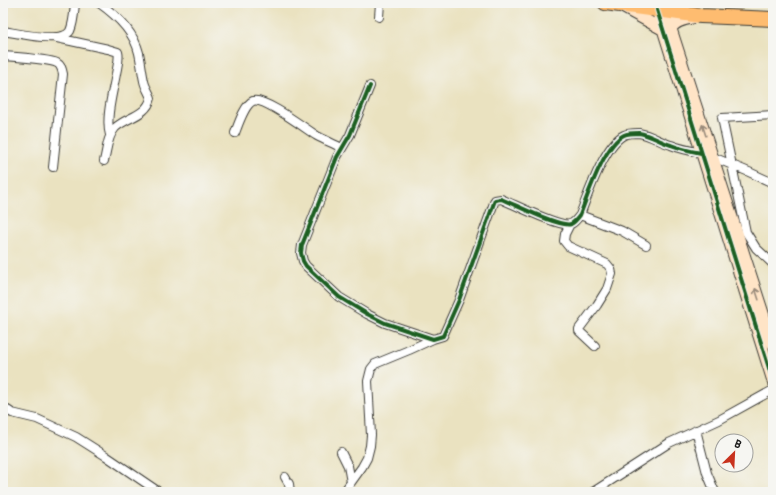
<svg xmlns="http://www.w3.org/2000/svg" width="776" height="495" font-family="Pangolin,sans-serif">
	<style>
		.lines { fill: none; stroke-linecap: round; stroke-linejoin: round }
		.street-casing { stroke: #3b3a35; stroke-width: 10 }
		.secondary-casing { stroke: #3b3a35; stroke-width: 13 }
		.highway-casing { stroke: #3b3a35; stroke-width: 16 }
		.street { stroke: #fff; stroke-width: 8 }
		.secondary { stroke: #ffe4c6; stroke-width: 11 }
		.highway { stroke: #febc70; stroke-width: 14 }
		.cycleway-casing { stroke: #f6f6f2; stroke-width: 6 }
		.cycleway { stroke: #1b5e20; stroke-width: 4 }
		.oneway { stroke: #998a7a }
	</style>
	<rect width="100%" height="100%" fill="#f6f6f2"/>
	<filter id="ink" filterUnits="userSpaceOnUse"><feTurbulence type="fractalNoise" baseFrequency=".025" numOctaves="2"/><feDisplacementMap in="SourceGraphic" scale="8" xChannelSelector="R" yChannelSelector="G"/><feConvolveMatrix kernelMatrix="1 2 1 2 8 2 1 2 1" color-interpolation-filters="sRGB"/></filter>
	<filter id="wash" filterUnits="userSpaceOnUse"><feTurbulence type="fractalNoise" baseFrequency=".012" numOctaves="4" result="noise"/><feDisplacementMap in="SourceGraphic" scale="16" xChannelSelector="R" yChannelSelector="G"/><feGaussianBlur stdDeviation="0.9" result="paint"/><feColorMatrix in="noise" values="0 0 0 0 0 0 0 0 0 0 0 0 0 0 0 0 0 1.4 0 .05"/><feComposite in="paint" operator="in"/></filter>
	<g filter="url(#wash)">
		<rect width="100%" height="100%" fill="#eae2c0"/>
	</g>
	<g filter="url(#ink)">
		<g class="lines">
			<defs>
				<path id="street" d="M99,3c17,12 35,29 40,50 2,9 3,19 5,28 1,6 5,11 7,17 -4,18 -25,19 -36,30 -8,9 -8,22 -11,33
					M683,13l4,-10
					M379,17l1,-14
					M3,31c14,2 59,13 67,0 4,-9 4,-19 5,-28
					M57,38l51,11 10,3c2,7 -1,15 -2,22 -3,17 -11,45 -6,61
					M3,56c11,1 45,3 54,7 4,2 5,6 6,11l-10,93
					M370,86l-20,49 -13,22 -35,88 -1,8 2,8 3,5 33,31 28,17 18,9 48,16 10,-3 16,-36 36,-100 6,-1c13,5 59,29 70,25 4,-2 6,-5 9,-9 8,-20 24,-70 44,-80 4,-2 11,-2 15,-2 12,2 21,9 32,12 10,4 20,6 30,8
					M773,115l-51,3 24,114 10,16 17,16
					M235,133c3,-8 10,-29 18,-32 11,-4 53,28 64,35 8,4 17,8 25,12
					M713,157l36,15 24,11
					M580,215l42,16 24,14
					M570,224l-5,10 -1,7 4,5 39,18 4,5 1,5 -5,15 -10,16 -18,24v2l16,15
					M3,407l9,6 25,6 39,18 30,19 53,36
					M696,430l11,43 8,19
					M341,452l7,14 3,16
					M285,477l4,7 1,8
					M344,492l18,-25 5,-9 3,-12 1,-11 -3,-54 3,-12 4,-5 34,-14 24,-11
					M593,492l76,-49 50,-23 54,-30"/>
				<path id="secondary" d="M624,8l38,21
					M657,10l116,371
					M667,11l4,18 102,315
					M671,29c4,-9 17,-10 26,-12"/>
				<path id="highway" d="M605,3l96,13 72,3"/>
			</defs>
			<use href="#street" class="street-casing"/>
			<use href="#secondary" class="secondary-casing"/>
			<use href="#highway" class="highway-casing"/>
			<use href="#street" class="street"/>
			<use href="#secondary" class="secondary"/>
			<use href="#highway" class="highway"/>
			<defs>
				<path id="cycleway" d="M657,10l116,371
					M370,86l-20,49 -13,22 -35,88 -1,8 2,8 3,5 33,31 28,17 18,9 48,16 10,-3 16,-36 36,-100 6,-1c13,5 59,29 70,25 4,-2 6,-5 9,-9 8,-20 24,-70 44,-80 4,-2 11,-2 15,-2 12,2 21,9 32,12 10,4 20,6 30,8"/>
			</defs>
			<use href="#cycleway" class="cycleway-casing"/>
			<use href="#cycleway" class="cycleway"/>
		</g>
		<defs><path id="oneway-shaft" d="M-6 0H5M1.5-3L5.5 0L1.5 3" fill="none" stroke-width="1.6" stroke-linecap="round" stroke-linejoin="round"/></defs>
		<g class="oneway">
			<use href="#oneway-shaft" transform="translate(704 130) rotate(-108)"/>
			<use href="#oneway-shaft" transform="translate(757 294) rotate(-108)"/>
		</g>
	</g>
	<rect width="776" height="495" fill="none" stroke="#f6f6f2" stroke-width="16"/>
	<g transform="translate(734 453) rotate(24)"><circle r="19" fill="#f6f6f2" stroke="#9f9f9c"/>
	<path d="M0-3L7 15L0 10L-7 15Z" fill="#c8321e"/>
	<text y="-6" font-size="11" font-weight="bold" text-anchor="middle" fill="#1c1c1c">B</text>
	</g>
</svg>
